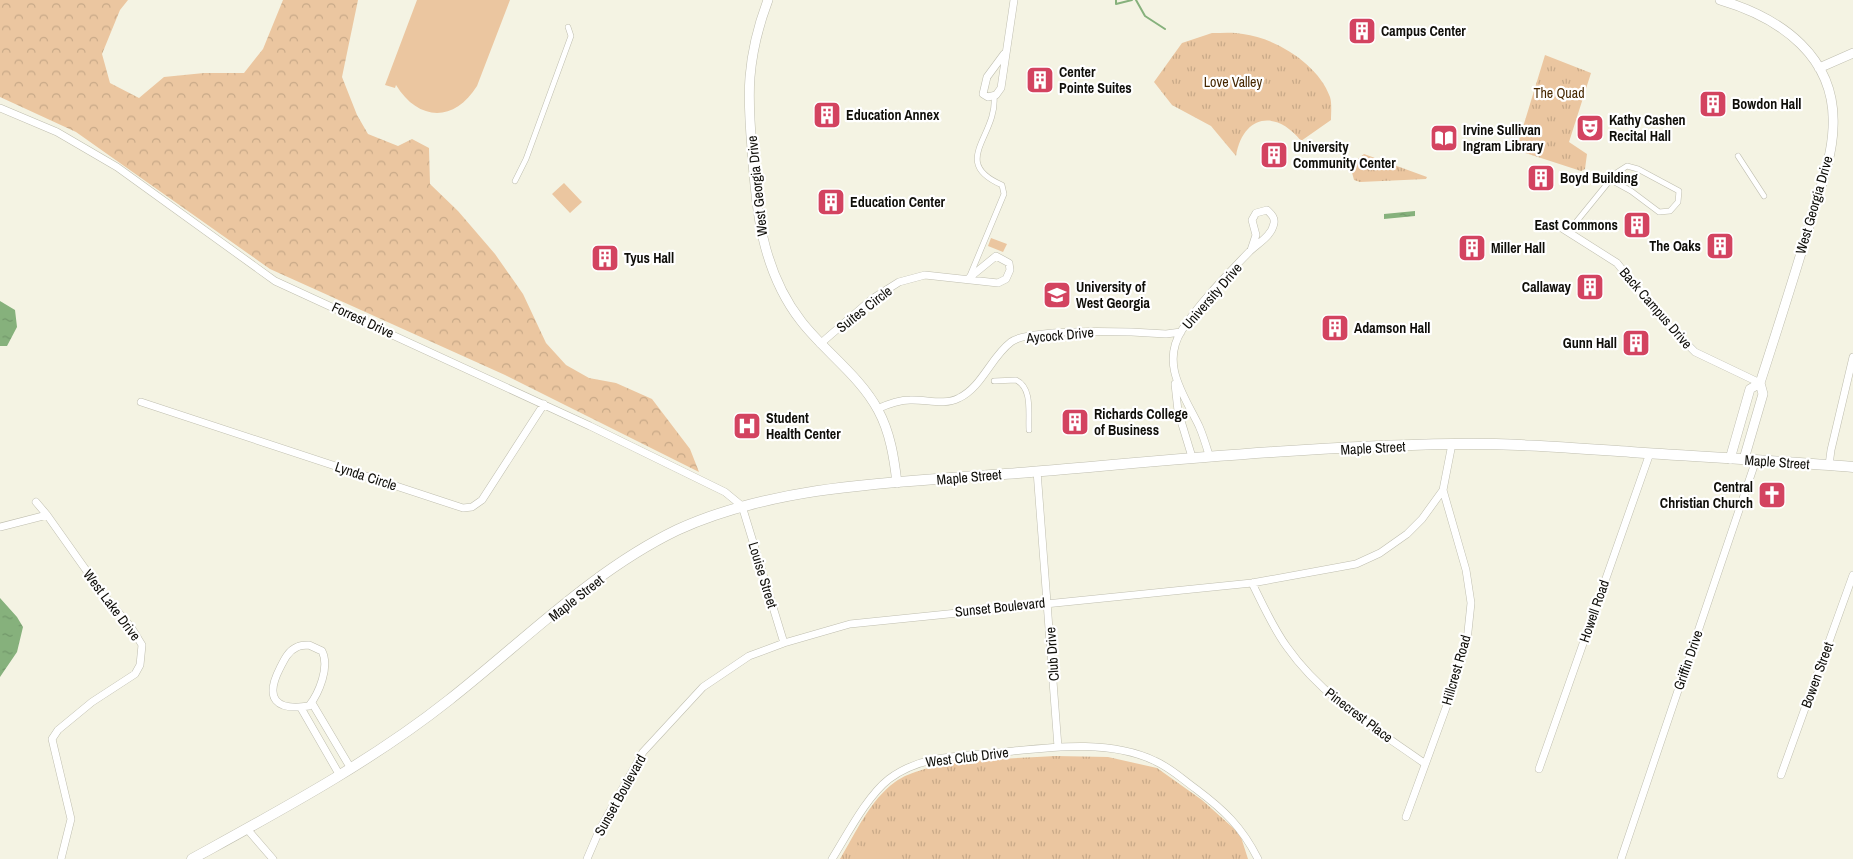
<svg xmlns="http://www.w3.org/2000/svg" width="1853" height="859" font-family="'Archivo Narrow',sans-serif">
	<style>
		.grass { fill: url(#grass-tufts) }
		.forest { fill: url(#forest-crowns) }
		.pitch { fill: #ebc6a0 }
		.water { fill: url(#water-ripples) }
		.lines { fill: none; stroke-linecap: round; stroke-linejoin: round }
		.stream { stroke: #86b17c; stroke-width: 2 }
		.pedestrian-casing { stroke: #bfbeaf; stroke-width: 6 }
		.minor-casing { stroke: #bfbeaf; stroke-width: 8 }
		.tertiary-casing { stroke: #bfbeaf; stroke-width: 10 }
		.secondary-casing { stroke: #bfbeaf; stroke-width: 11 }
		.pedestrian { stroke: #fff; stroke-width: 5 }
		.minor { stroke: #fff; stroke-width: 7 }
		.tertiary { stroke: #fff; stroke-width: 9 }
		.secondary { stroke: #fff; stroke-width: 10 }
		.labels { text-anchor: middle; stroke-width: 4.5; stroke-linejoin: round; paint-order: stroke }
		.poi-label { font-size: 14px; font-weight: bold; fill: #0f0e09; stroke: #fff; text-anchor: start }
		.park-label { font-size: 14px; fill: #462700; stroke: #fff }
		.street-label { font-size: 14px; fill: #0f0e09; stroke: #fff }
	</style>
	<defs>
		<pattern id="grass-tufts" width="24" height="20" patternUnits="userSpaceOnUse" patternTransform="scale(1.25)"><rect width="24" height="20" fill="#ebc6a0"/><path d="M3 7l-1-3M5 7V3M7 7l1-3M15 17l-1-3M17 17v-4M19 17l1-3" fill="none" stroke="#c8a988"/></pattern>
		<pattern id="forest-crowns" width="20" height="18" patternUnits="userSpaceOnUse" patternTransform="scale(1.25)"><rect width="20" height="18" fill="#ebc6a0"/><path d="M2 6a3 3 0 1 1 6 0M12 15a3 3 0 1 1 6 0" fill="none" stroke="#c8a988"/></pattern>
		<pattern id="water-ripples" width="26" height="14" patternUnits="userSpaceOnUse" patternTransform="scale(1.25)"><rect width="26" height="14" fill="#86b17c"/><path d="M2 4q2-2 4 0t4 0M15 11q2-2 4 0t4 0" fill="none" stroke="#72976a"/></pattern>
	</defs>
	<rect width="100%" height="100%" fill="#f4f3e3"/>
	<path class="grass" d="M1212,33c10,0 21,-1 31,1 33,4 76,31 87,63 2,6 1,16 1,23l-30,21c-25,-32 -58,-26 -65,15l-25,-30 -39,-21 -18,-23 28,-39z
		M1545,55l46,18 -22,69 18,12 -2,15 -4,2 -65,-21z
		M1364,154l63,23 -1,2 -66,3 -6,-2 -4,-15z
		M1055,756l53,1 49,11 45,32 38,34 8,25h-408c15,-25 30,-59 55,-77 33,-24 118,-23 160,-26z"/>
	<path class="forest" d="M0,0h128l-8,10 -18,44 8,29 29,15 25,-21 40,-4h40l19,-24 20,-49h75l-16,77 15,38 11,19 30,12 14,-7 17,9 1,36 28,27 37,43 28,40 23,49 20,22 23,13 27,5 36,16 38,50 9,23 -194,-97 -235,-106 -194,-137 -76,-35z"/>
	<path class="pitch" d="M417,0h93l-33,86c-23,37 -59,35 -81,-1l-1,3 -10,-3z
		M564,183l18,19 -12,11 -18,-19z
		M991,238l16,6 -4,8 -15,-6z
		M858,845l37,14h-41z"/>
	<path class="water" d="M1415,211v5l-31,3v-5z
		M0,301l15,9 2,17 -10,19h-7z
		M0,598l17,19 6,10 -6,25 -17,25z"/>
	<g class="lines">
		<path class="stream" d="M1116,0v4l16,-4
			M1136,0l9,16 20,13"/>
		<defs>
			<path id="pedestrian" d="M1738,156l26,40
				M515,181l11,-22 45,-123 -3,-9
				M1568,232l48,-59 11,-7 11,3 41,22 -1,11 -8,9 -11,1 -28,-21 -20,-11
				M969,278l35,-84 -2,-9c-53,-23 -4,-49 -8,-89
				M994,381l22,-1c17,8 12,34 13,50"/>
			<path id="minor" d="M1004,54l-17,23 -4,17 5,3 8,-2 5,-7 13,-88
				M0,108l57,24 60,35 158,114 315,145 135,66 17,14 42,137
				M1557,225l60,38 43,54 35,35 65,31
				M820,344l52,-45 27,-17 26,-7 73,8 8,-4 4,-9 -1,-7 -13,-7 -27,22
				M1175,384l3,27 14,46
				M141,402l322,106 9,-1 10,-7 62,-96
				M877,409c11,-5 22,-9 33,-9 16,-1 34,6 49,-2 23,-11 32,-41 52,-56 20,-15 127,-10 155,-8l15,-2
				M1209,455c-3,-10 -6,-20 -10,-29 -15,-31 -39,-62 -17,-96 18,-28 44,-54 67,-78 9,-9 23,-16 25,-29 1,-6 -3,-9 -7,-13l-11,3 -4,7 4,15 -5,15
				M1829,465l2,-15 22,-93
				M1037,471l21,276
				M36,502l11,13
				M0,527l47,-12 56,79 28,33 11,18 -2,20 -5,9 -43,28 -34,28 -6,9 19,80 -10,40
				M1252,583c11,22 21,45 35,64 35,50 89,82 137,116
				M309,645l13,6c8,16 -3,42 -13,55 -33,5 -45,-7 -29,-38 4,-8 8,-17 17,-21 4,-2 8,-2 12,-2z
				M312,703l38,64
				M301,708l38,66
				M1539,769l111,-316
				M1781,775l72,-200
				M1406,817l45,-123 16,-53 4,-38 -5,-33 -23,-80
				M247,829l26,30
				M587,859l12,-28 44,-79 60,-65 46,-31 35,-13 66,-19 402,-41 104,-19 24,-11 27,-19 15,-15 21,-29 9,-46
				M832,859c15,-24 35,-63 57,-80 30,-23 69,-23 105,-26 52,-5 113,-15 161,8 16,7 27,18 41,28 28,21 46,38 62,70
				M1621,859l135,-399"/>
			<path id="tertiary" d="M768,0c-9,24 -16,51 -18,77 -2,24 0,48 2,72 4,61 10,122 49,172 23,30 59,55 77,89 12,22 16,47 19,73
				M1720,0c61,18 117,57 113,128 -1,30 -13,60 -21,88 -16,56 -34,111 -52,167l3,11 -19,65
				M1819,68l34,-15
				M1730,459l20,-70 10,-6"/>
			<path id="secondary" d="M192,859c87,-48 179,-97 257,-159 74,-58 143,-129 228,-170 102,-47 230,-48 341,-57 145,-12 289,-27 435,-29 59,-1 119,4 178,8 74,5 148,9 222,15"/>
		</defs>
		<use href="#pedestrian" class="pedestrian-casing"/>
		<use href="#minor" class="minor-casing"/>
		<use href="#tertiary" class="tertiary-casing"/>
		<use href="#secondary" class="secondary-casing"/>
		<use href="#pedestrian" class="pedestrian"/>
		<use href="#minor" class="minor"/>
		<use href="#tertiary" class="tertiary"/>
		<use href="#secondary" class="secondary"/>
	</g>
	<defs>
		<symbol id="building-square" viewBox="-11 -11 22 22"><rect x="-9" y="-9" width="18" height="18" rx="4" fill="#d34360" stroke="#fff"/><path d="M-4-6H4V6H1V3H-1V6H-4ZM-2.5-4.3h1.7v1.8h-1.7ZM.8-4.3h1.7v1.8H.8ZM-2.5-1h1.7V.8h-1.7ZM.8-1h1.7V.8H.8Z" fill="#fff"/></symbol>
		<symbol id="theatre-square" viewBox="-11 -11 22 22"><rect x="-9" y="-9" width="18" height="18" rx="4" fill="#d34360" stroke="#fff"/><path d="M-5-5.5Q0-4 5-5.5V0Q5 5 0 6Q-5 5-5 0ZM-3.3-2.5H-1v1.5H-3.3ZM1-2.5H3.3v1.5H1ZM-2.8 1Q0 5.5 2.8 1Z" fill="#fff"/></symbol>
		<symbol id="library-square" viewBox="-11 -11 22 22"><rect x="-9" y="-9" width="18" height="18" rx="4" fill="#d34360" stroke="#fff"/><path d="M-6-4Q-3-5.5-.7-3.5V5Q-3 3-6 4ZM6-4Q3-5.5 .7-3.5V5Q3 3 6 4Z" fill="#fff"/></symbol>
		<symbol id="university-square" viewBox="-11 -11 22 22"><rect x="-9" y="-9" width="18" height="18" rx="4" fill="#d34360" stroke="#fff"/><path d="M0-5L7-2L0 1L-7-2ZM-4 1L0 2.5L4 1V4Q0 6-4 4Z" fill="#fff"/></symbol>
		<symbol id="hospital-square" viewBox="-11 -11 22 22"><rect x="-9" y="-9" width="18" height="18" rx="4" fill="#d34360" stroke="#fff"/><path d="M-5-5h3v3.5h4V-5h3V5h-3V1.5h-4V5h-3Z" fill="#fff"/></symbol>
		<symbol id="church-square" viewBox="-11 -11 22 22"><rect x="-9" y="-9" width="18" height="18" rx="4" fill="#d34360" stroke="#fff"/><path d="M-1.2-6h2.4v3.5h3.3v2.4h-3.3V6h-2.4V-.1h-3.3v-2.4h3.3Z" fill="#fff"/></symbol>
	</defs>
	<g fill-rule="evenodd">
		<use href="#building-square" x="1346" y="15" width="32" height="32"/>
		<use href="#building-square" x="1024" y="64" width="32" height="32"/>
		<use href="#building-square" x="1697" y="88" width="32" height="32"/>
		<use href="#building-square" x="811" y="99" width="32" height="32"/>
		<use href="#theatre-square" x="1574" y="112" width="32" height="32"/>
		<use href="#library-square" x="1428" y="122" width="32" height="32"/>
		<use href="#building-square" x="1258" y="139" width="32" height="32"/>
		<use href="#building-square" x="1525" y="162" width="32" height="32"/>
		<use href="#building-square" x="815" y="186" width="32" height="32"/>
		<use href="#building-square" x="1621" y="209" width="32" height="32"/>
		<use href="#building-square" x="1704" y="230" width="32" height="32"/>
		<use href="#building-square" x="1456" y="232" width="32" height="32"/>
		<use href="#building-square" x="589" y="242" width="32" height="32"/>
		<use href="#building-square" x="1574" y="271" width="32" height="32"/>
		<use href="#university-square" x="1041" y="279" width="32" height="32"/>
		<use href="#building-square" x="1319" y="312" width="32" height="32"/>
		<use href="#building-square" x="1620" y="327" width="32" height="32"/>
		<use href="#building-square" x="1059" y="406" width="32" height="32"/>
		<use href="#hospital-square" x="731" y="410" width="32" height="32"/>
		<use href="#church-square" x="1756" y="479" width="32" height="32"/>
	</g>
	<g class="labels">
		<g class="poi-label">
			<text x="1381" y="36">Campus Center</text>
			<text x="1059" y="77">Center<tspan x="1059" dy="16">Pointe Suites</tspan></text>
			<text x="1732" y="109">Bowdon Hall</text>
			<text x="846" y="120">Education Annex</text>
			<text x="1609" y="125">Kathy Cashen<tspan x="1609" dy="16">Recital Hall</tspan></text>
			<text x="1463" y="135">Irvine Sullivan<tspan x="1463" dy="16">Ingram Library</tspan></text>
			<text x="1293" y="152">University<tspan x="1293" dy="16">Community Center</tspan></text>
			<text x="1560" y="183">Boyd Building</text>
			<text x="850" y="207">Education Center</text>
			<text x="1618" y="230" text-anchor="end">East Commons</text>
			<text x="1701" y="251" text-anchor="end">The Oaks</text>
			<text x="1491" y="253">Miller Hall</text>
			<text x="624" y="263">Tyus Hall</text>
			<text x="1076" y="292">University of<tspan x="1076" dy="16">West Georgia</tspan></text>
			<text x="1571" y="292" text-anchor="end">Callaway</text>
			<text x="1354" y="333">Adamson Hall</text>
			<text x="1617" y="348" text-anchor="end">Gunn Hall</text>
			<text x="1094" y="419">Richards College<tspan x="1094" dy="16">of Business</tspan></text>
			<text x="766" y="423">Student<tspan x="766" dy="16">Health Center</tspan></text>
			<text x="1753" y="492" text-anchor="end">Central<tspan x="1753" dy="16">Christian Church</tspan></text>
		</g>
		<g class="park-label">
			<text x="1233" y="87">Love Valley</text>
			<text x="1559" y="98">The Quad</text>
		</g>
		<g class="street-label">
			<text transform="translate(757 186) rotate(-96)" y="5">West Georgia Drive</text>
			<text transform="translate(1814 205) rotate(-74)" y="5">West Georgia Drive</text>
			<text transform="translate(1212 296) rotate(-49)" y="5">University Drive</text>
			<text transform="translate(1656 308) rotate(49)" y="5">Back Campus Drive</text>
			<text transform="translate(864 309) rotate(-38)" y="5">Suites Circle</text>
			<text transform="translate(363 320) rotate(25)" y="5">Forrest Drive</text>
			<text transform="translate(1060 335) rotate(-5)" y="5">Aycock Drive</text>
			<text transform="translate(1373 448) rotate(-3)" y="5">Maple Street</text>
			<text transform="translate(1777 462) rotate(4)" y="5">Maple Street</text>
			<text transform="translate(366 476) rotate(18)" y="5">Lynda Circle</text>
			<text transform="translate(969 477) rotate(-5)" y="5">Maple Street</text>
			<text transform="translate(763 575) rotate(73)" y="5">Louise Street</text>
			<text transform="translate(576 598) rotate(-38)" y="5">Maple Street</text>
			<text transform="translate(112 605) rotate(53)" y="5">West Lake Drive</text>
			<text transform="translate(1000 607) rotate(-6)" y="5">Sunset Boulevard</text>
			<text transform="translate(1594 611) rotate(-71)" y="5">Howell Road</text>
			<text transform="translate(1052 654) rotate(-94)" y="5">Club Drive</text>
			<text transform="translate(1688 660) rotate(-71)" y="5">Griffin Drive</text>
			<text transform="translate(1456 670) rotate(-74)" y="5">Hillcrest Road</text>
			<text transform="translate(1817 675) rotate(-70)" y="5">Bowen Street</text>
			<text transform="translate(1359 715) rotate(37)" y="5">Pinecrest Place</text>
			<text transform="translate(967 757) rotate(-7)" y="5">West Club Drive</text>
			<text transform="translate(620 795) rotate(-61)" y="5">Sunset Boulevard</text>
		</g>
	</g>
</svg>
